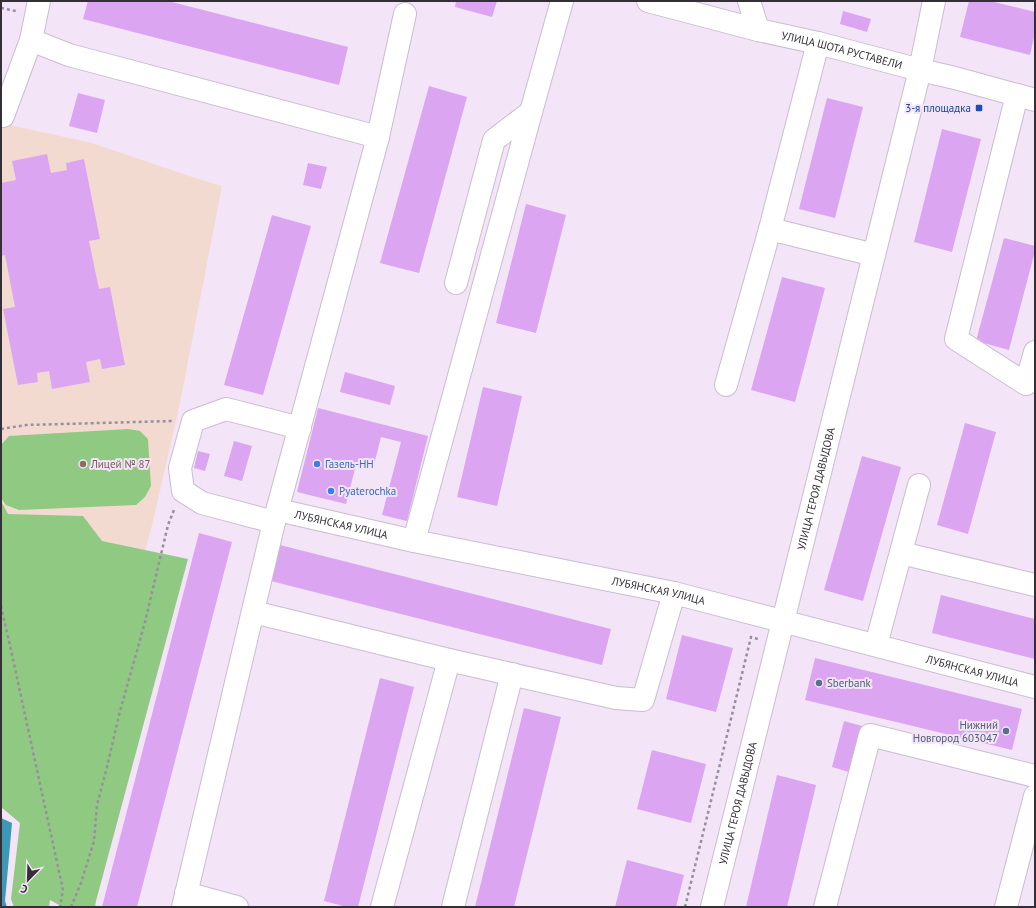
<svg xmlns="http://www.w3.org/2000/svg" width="1036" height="908" font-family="'PT Sans',sans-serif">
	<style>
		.education { fill: #f3dad1 }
		.green { fill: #8fc982 }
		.water { fill: #3b98b7 }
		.building { fill: #dca5f2 }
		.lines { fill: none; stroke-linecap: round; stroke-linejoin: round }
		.minor-casing { stroke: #cabdd0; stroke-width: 24 }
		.path { stroke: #998e9d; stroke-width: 2.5; stroke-dasharray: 3 3; stroke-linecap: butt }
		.minor { stroke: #fff; stroke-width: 22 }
		.transit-dot { fill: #1a4fb4; stroke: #f3e4f8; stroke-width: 1.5 }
		.education-dot { fill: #8d6e63; stroke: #f3e4f8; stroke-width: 1.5 }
		.shop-dot { fill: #3f7fe0; stroke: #f3e4f8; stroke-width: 1.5 }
		.service-dot { fill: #5c6f8a; stroke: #f3e4f8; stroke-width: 1.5 }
		.labels { text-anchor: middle; stroke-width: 4; stroke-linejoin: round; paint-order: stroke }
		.street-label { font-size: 11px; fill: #342f37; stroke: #f3e4f8 }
		.transit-label { font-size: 11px; fill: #164399; stroke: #f3e4f8; text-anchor: end }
		.education-label { font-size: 11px; fill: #785e54; stroke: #f3e4f8; text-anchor: start }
		.shop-label { font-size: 11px; fill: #366cbe; stroke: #f3e4f8; text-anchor: start }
		.service-label { font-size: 11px; fill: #4e5e75; stroke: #f3e4f8; text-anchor: start }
	</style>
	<rect width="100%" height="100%" fill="#f3e4f8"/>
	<path class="education" d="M1,123l91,20 97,33 33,10 -43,222 -26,113 -84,325 -68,-272z"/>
	<path class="green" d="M128,429l12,2 8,8 3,47 -6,11 -9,8 -117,5 -13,-5 -5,-7v-53l8,-9z
		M1,501l7,13 75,2 19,25 86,18 -92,342 -1,6h-32l-13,-7 -1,7h-35l-3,-8 9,-76 -19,-16z"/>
	<path class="water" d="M1,818l11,5 -7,78 2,6h-6z"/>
	<path class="building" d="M88,1h80l180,46 -9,38 -256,-66z
		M456,1h41l-5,16 -37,-10z
		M969,1h21l45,11v21l-5,22 -70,-18z
		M843,11l28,8 -4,13 -27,-8z
		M429,86l38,11 -48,176 -39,-10z
		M78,93l27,7 -8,33 -28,-7z
		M827,98l36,9 -28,111 -36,-9z
		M942,129l39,10 -29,113 -38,-10z
		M47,154l4,19 16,-3 -1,-7 18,-4 16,80 -11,2 10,48 11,-2 15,78 -23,4 -2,-10 -14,3 4,20 -38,7 -3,-18 -12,2 1,9 -20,3 -15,-76 12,-2 -10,-52 -4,1v-73l15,-3 -4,-19z
		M308,163l19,4 -6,22 -18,-4z
		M526,204l40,11 -30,118 -40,-10z
		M272,215l39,11 -48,169 -39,-10z
		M1004,238l31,8v5l-26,99 -33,-9z
		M782,277l43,11 -30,114 -44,-12z
		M345,372l50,14 -5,19 -50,-13z
		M483,387l39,9 -25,110 -40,-9z
		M318,408l110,28 -21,85 -25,-6 19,-73 -20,-5 -8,32 -17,-4 -10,39 -49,-12z
		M965,423l31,9 -28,102 -31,-9z
		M234,441l18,5 -10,35 -18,-5z
		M198,451l12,3 -5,17 -11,-3z
		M862,456l39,11 -38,134 -39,-11z
		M199,533l33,9 -95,365h-35z
		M276,544l335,85 -9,36 -335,-85z
		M941,595l94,24v40l-103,-26z
		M682,635l51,13 -17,64 -50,-13z
		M815,658l207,51 -10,41 -207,-50z
		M380,678l34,9 -56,220h-11l-23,-6z
		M524,708l37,9 -47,190h-39z
		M844,721l18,5 -13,46 -17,-5z
		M652,750l54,14 -15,59 -54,-14z
		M777,775l39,10 -29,122h-41z
		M627,860l57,15 -8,32h-61z"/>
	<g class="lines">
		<defs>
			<g id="minor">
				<path d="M39,1l-8,39 38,15 309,82"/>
				<path id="s1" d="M648,1l110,29 60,13 102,27 35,8 80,22"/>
				<path d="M749,1l9,29"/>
				<path d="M1017,95l-61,244 70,45 9,-32"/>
				<path d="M1,116h2l28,-76"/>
				<path d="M770,229l48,-186"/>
				<path d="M456,283l38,-143 37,-28 31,-111"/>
				<path d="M726,385l44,-156 104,26"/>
				<path id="s2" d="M278,510l136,31 260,52 361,94"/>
				<path d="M274,522l-72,-19 -19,-12 -3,-23 13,-47 33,-12 74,19"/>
				<path d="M414,541l117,-429"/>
				<path d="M901,553l134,32"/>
				<path d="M253,612l196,48 167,38 27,2 31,-107"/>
				<path d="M876,645l43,-160"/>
				<path d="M186,893l51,14"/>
				<path d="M183,907l91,-385 104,-385 27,-123"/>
				<path d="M382,907l67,-247"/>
				<path d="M453,907l59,-233"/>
				<path id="s3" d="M712,907l208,-837 14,-69"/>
				<path d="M825,907l45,-172 165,41"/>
				<path d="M1006,907l29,-111"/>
			</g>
		</defs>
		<use href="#minor" class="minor-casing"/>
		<path class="path" d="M1,8l15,3
			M1,429l25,-4 146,-4
			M1,606l10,44 52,240 -3,17
			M71,907l10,-24 13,-42 3,-36 11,-42 11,-48 26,-93 23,-97 6,-15
			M685,907l66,-270 7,2"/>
		<use href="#minor" class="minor"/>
	</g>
	<rect class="transit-dot" x="975" y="104" width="8" height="8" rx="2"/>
	<circle class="education-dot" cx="83" cy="464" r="4"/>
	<g class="shop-dot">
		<circle cx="317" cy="464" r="4"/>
		<circle cx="331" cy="491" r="4"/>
	</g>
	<g class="service-dot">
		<circle cx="819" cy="683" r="4"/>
		<circle cx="1006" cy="731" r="4"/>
	</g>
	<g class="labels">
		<g class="street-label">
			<text dy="4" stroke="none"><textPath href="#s1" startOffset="200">УЛИЦА ШОТА РУСТАВЕЛИ</textPath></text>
			<text dy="4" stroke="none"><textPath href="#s3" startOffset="431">УЛИЦА ГЕРОЯ ДАВЫДОВА</textPath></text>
			<text dy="4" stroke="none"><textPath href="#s2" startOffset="65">ЛУБЯНСКАЯ УЛИЦА</textPath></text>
			<text dy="4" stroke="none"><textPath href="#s2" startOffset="389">ЛУБЯНСКАЯ УЛИЦА</textPath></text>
			<text dy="4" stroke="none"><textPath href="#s2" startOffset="713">ЛУБЯНСКАЯ УЛИЦА</textPath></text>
			<text dy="4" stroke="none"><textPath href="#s3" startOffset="107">УЛИЦА ГЕРОЯ ДАВЫДОВА</textPath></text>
		</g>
		<g class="transit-label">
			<text x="971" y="112">3-я площадка</text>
		</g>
		<g class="education-label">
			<text x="91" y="468">Лицей № 87</text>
		</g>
		<g class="shop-label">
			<text x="325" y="468">Газель-НН</text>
			<text x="339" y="495">Pyaterochka</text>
		</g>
		<g class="service-label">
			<text x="827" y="687">Sberbank</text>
			<text x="998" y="729" text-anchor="end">Нижний<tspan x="998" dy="13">Новгород 603047</tspan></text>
		</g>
	</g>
	<rect width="1036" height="908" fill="none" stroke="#342f37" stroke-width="4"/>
	<g transform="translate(28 880) rotate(203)" stroke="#f3e4f8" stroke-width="3" paint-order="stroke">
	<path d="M0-3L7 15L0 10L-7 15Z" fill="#342f37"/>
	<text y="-6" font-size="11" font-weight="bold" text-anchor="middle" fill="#342f37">С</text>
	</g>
</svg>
